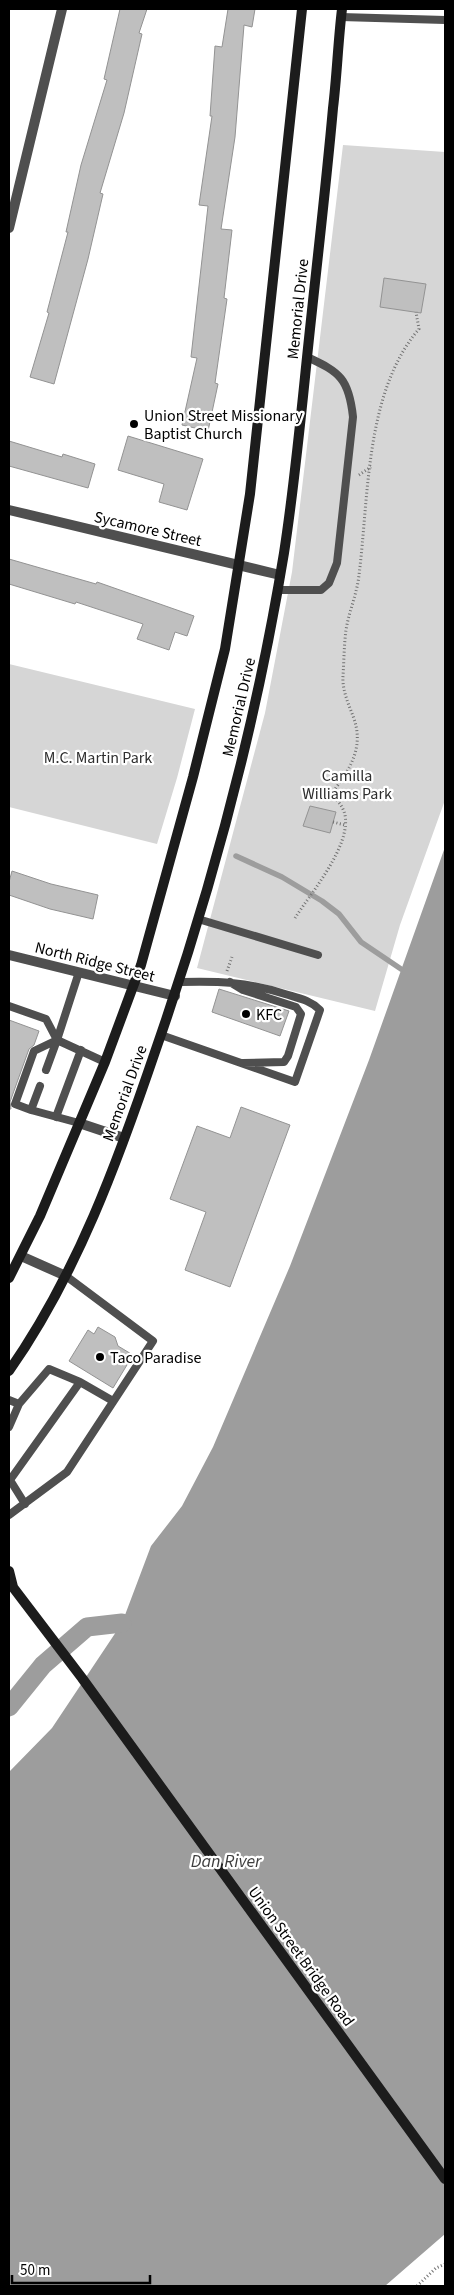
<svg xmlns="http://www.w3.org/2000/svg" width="454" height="2295" font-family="'Source Sans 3',sans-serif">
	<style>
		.green { fill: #d6d6d6 }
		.water { fill: #9d9d9d }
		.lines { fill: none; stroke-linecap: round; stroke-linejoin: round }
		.stream { stroke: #9d9d9d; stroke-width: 5.5 }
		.canal { stroke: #9d9d9d; stroke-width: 19 }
		.building { fill: #bfbfbf; stroke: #939393 }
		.path { stroke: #717171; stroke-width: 3; stroke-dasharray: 1 2.5; stroke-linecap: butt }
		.service { stroke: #4f4f4f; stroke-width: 8 }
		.minor { stroke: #4f4f4f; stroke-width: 10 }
		.tertiary { stroke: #4f4f4f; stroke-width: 10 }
		.secondary { stroke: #1c1c1c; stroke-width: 10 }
		.poi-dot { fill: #000; stroke: #fff; stroke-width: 2 }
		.labels { text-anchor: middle; stroke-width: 4.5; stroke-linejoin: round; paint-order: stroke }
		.street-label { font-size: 16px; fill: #000; stroke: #fff }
		.poi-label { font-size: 16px; fill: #000; stroke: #fff; text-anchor: start }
		.park-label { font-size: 16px; fill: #2d2d2d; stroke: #fff }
		.water-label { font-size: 18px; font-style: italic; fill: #3e3e3e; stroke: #fff }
	</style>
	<rect width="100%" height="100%" fill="#fff"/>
	<path class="green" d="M343,145l102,7v648l-45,125 -25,86 -178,-43 68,-255 27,-141z
		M9,664l186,45 -18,69 -20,66 -148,-37z"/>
	<path class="water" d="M445,847v1387l-60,52h-376v-514l43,-44 70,-105 29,-77 31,-40 31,-59 77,-181 79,-206z"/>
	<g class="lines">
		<path class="stream" d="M236,856l46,21 40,24 17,13 22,28 40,27"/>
		<path class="canal" d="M9,1707l34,-42 44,-38 35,-4"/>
	</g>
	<path class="building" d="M120,9h27l-8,24 3,1 -18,79 -24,80 3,1 -15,65 -34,125 -24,-7 19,-64 -2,-1 21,-80h-2l15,-67 26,-85 -3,-1z
		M228,9h27l-3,18 -8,-2 -9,112 -14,92 11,1 -8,68 3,1 -12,84 3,1 -10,47 -26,-6 15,-67 -6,-1 17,-151 -9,-1 13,-89h-2l5,-70 7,1z
		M384,278l42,6 -5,29 -41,-6z
		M128,436l75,23 -16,51 -28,-8 5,-18 -46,-14z
		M9,441l53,16 1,-3 32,10 -7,24 -79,-22z
		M9,559l87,25 1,-2 97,34 -7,20 -12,-4 -6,18 -32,-11 6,-15 -67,-22 -1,2 -66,-20z
		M310,806l26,6 -6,21 -27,-7z
		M12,871l39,13 47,11 -5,24 -43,-10 -41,-14v-13z
		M219,989l70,22 -9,25 -68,-24z
		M9,1020l30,11 -5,14 -5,4 -19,53 1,7h-2z
		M241,1107l49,18 -60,162 -45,-17 21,-58 -36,-13 27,-73 33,12z
		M98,1327l17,10 3,9 15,9 -20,33 -44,-27 19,-31 6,4z"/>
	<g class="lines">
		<path class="path" d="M359,475l12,-8
			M331,794c19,-24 34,-47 22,-78 -5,-13 -11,-27 -10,-40 1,-15 1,-31 3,-46 3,-19 11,-36 13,-55 10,-79 6,-183 60,-246l-3,-17
			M333,822l12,3
			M295,918c16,-25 56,-72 50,-103 -3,-13 -14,-21 -25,-28
			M227,971l5,-14
			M417,2286l19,-18 9,-4"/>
		<path class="service" d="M341,17l104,3
			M277,590h44l8,-7 8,-20 16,-146c-4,-38 -13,-45 -46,-60
			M198,919l120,36
			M230,982l13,8 53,17 5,7 -13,42 -4,6 -41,1
			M9,1006l37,13 11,21
			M161,1035l134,47 25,-72c-10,-10 -22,-12 -35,-16 -37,-12 -66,-13 -104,-12
			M46,1070l11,-30 48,22
			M40,1086l-9,24 48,13
			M31,1110l-16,-6 19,-53 23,-11 22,-68
			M56,1117l25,-67
			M9,1400l10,4 30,-35 31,13
			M9,1427l10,-23
			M25,1504l-15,-24 70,-98 33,19
			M9,1515l58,-43 86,-131 -87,-65"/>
		<path class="minor" d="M9,228l53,-219
			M9,510l271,65
			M79,1123l45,15
			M21,1256l45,20"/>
		<path class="tertiary" d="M9,955l166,41"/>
		<path class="secondary" d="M9,1278l31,-62 65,-154 36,-97 52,-188 32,-128 25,-155 52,-485
			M9,1371c68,-97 109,-210 147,-322 55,-158 101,-330 128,-496 9,-58 15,-117 21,-176 9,-90 20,-179 28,-269 4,-33 5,-66 9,-99
			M9,1571l4,16
			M9,1582l73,96 363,501"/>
	</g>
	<g class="poi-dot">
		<circle cx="134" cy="424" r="5"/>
		<circle cx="246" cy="1014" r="5"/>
		<circle cx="100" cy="1357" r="5"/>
	</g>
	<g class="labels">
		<g class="street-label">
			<text transform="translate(297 309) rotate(-84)" y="6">Memorial Drive</text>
			<text transform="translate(148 528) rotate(13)" y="6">Sycamore Street</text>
			<text transform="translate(238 707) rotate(-77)" y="6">Memorial Drive</text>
			<text transform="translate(95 961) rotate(14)" y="6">North Ridge Street</text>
			<text transform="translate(124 1093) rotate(-70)" y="6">Memorial Drive</text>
			<text transform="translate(302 1956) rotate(54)" y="6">Union Street Bridge Road</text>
		</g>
		<g class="poi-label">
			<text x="144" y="421">Union Street Missionary<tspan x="144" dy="18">Baptist Church</tspan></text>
			<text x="256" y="1020">KFC</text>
			<text x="110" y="1363">Taco Paradise</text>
		</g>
		<g class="park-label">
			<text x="98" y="763">M.C. Martin Park</text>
			<text x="347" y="781">Camilla<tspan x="347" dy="18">Williams Park</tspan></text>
		</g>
		<g class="water-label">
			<text x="226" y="1867">Dan River</text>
		</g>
	</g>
	<rect width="454" height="2295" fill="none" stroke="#000000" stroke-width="20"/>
	<path d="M12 2275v8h138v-8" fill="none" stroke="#000000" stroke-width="2.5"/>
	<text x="20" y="2275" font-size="15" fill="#000000" stroke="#ffffff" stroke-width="4" paint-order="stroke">50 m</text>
</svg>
